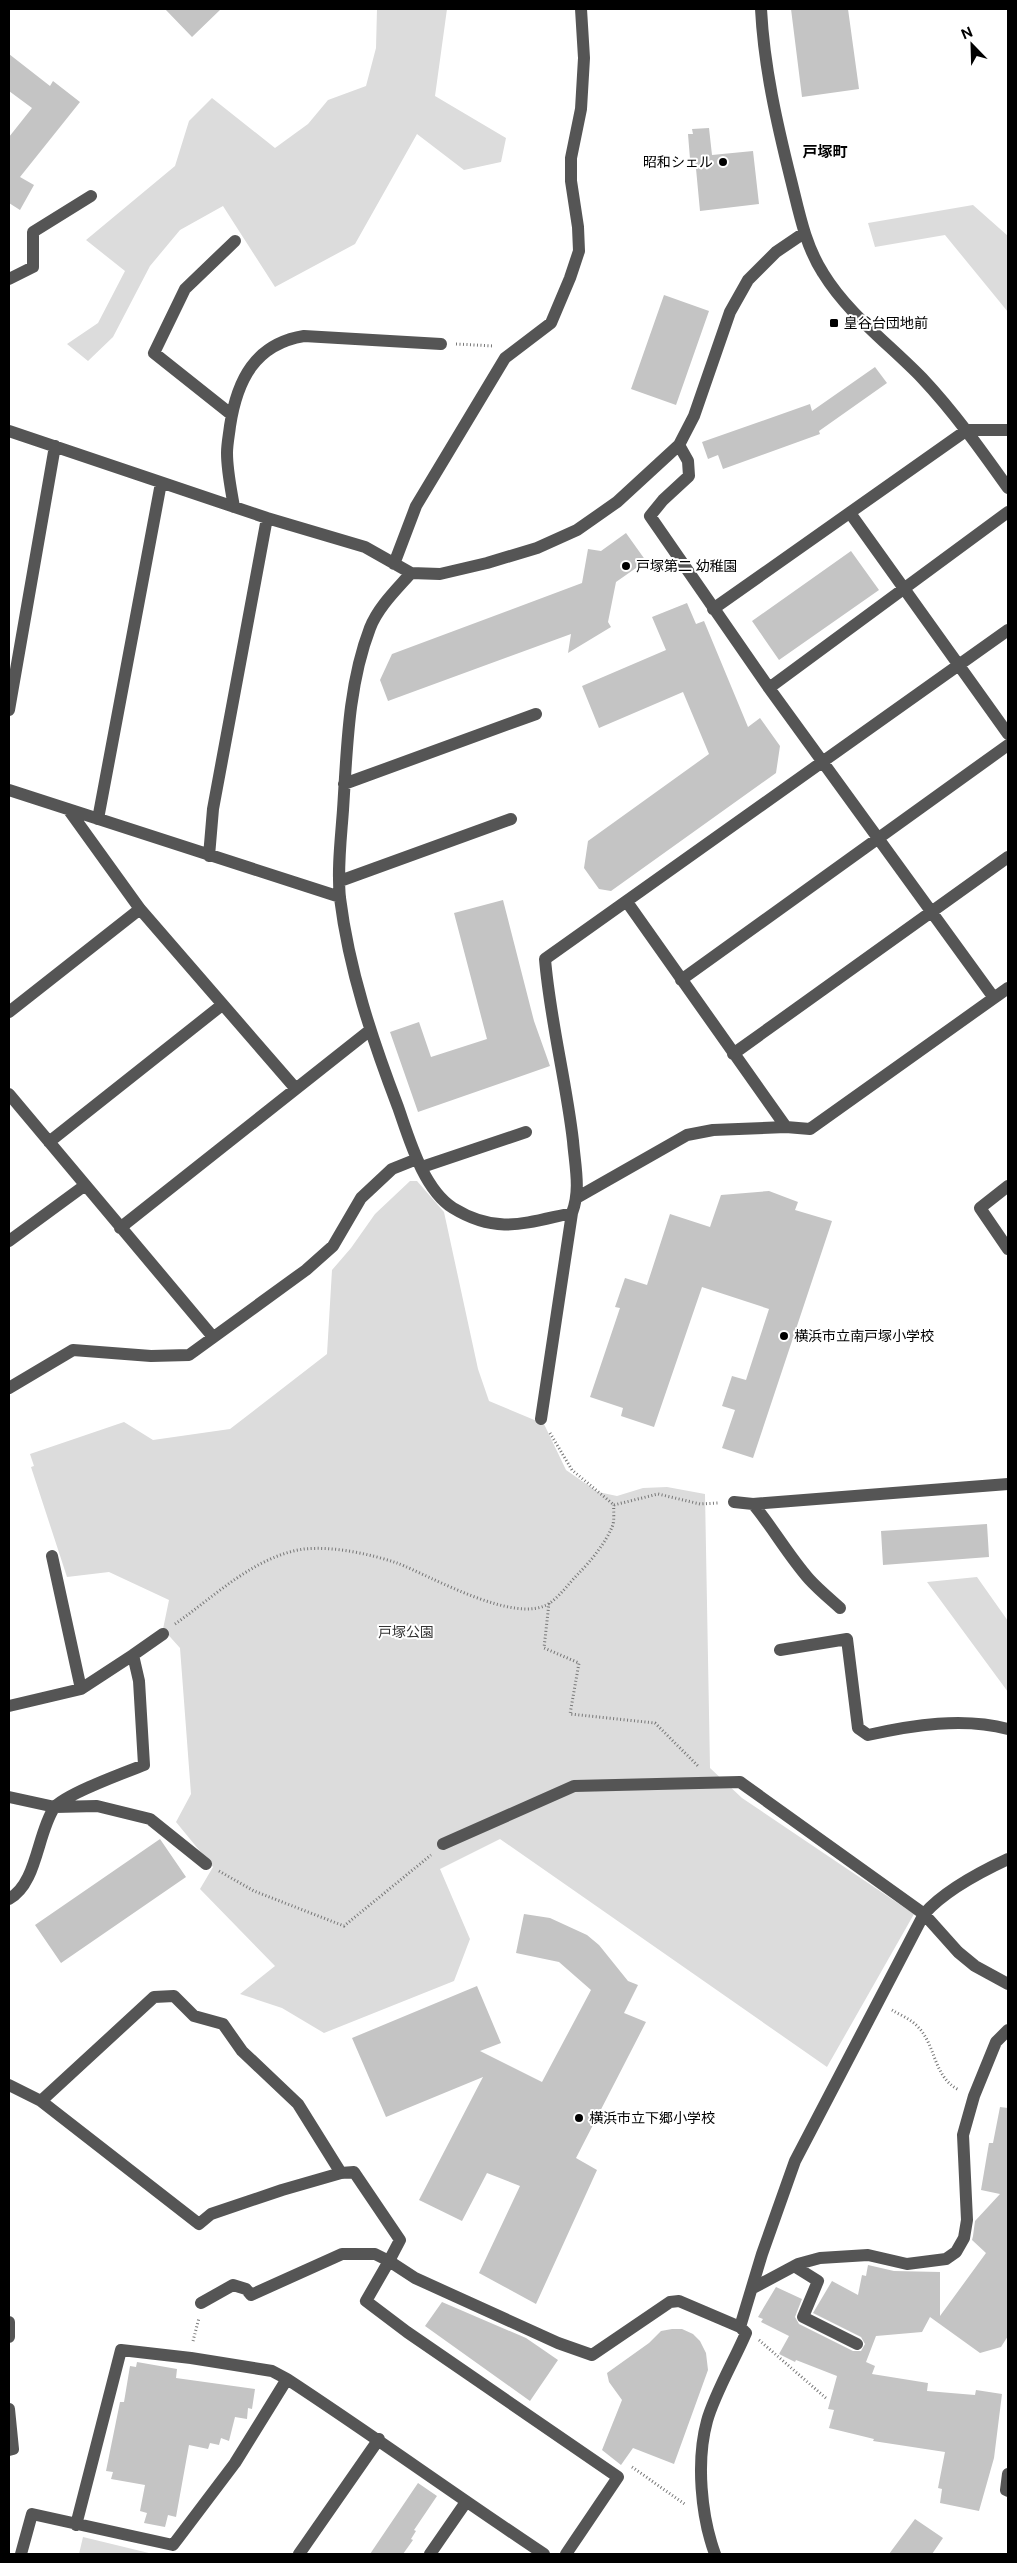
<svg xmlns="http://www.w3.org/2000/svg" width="1017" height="2563" font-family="'Public Sans','Noto Sans JP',sans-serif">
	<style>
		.green { fill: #dcdcdc }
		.building { fill: #c4c4c4 }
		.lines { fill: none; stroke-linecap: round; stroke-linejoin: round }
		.path { stroke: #777; stroke-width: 3; stroke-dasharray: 1 2.5; stroke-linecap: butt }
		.minor { stroke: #555; stroke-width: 12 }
		.poi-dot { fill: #000; stroke: #fff; stroke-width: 2 }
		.labels { text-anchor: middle; stroke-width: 4; stroke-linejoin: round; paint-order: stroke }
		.poi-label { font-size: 14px; fill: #000; stroke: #fff; text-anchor: start }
		.park-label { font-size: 14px; fill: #333; stroke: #fff }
		.neighbourhood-label { font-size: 15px; font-weight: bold; fill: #000; stroke: #fff }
	</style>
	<rect width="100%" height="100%" fill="#fff"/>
	<path class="green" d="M377,9h70l-12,87 71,42 -5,24 -37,8 -47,-36 -62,110 -80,43 -52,-81 -43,24 -30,36 -37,71 -25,24 -21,-17 31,-21 27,-52 -39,-31 89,-74 14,-45 23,-23 63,50 33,-24 20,-24 38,-14 10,-38z
		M973,205l35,31v76l-63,-77 -70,12 -7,-24z
		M410,1181h7l27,31 34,157 11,32 55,23 22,46 32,22 19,4 26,-8 24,-1 38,7 5,274 32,30 172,116 -87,153 -327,-228 -60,30 30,70 -16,42 -130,52 -42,-25 -42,-14 35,-28 -75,-77 13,-22 -37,-45 15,-28 -11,-146 -17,-19 6,-29 -60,-28 -42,5 -36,-110 3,-1 -4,-12 94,-32 29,18 77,-11 97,-75 5,-84 19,-22 24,-34z
		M977,1577l31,44v71l-81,-110z
		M83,2537l70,17h-74z"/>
	<path class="building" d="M165,9h56l-29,28z
		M791,9h57l11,80 -57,8z
		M9,54l41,32 3,-5 27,21 -60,75 14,8 -14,25 -11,-7v-66l23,-29 -23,-17z
		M709,128l3,27 41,-4 6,53 -59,7 -5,-53 -5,1 -2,-25h5l-1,-5z
		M664,295l45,16 -33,94 -45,-16z
		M875,367l12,16 -68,48 1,3 -97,35 -5,-14 -10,4 -6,-17 108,-38 2,7z
		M626,533l20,28 -30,21 -8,40 3,5 -43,26 3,-19 -183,67 -8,-21 12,-26 190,-71 6,-34 13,2z
		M851,551l28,39 -100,70 -27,-39z
		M687,603l9,21 8,-3 44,106 12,-9 20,28 -4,27 -165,118 -12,-2 -15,-21 4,-27 121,-87 -26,-62 -84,36 -17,-42 84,-36 -14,-33z
		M503,900l31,121 16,45 -132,46 -28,-80 29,-10 12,35 56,-18 -33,-126z
		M769,1191l29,11 -3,8 37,11 -79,237 -31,-10 13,-38 -13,-4 10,-30 14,4 23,-71 -67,-22 -48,140 -33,-11 2,-8 -33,-11 30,-89 -5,-1 10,-29 22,7 23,-71 40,13 11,-32z
		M987,1524l2,33 -106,8 -2,-34z
		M160,1839l26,38 -125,86 -26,-38z
		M524,1914l26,4 37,17 12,10 29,36 10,4 -14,28 22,9 -70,136 21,12 -61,134 -57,-31 41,-87 -33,-13 -25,48 -43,-21 64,-123 -97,40 -34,-79 125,-52 24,57 -21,8 62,31 49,-92 -32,-28 -43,-9z
		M1000,2107l8,1v228l-7,11 -21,6 -50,-36 -8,15 -46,4 -10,26 9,4 -3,8 56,9 -1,8 48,4 1,-5 26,4 -8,64 -15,53 -39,-8 2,-14 -4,-1 7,-36 -72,-11 1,-2 -45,-11 5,-18 -6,-1 9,-33 -41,-16 -1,2 -16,-8 10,-18 -28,-14 2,-3 -5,-2 18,-30 26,12 -7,18 4,7 54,27h8l4,-7 -4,-7 -48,-24 19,-32 26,14 4,-20 4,1 2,-11 26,6 46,1v44l46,-63 -14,-13 1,-4 2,-15 25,-27 -19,-4 8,-47h4z
		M442,2302l84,36 32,22 -28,41 -105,-75z
		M672,2329h10l11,5 7,7 6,12 2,17 -34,94 -41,-16 -12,17 -19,-15 20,-50 -13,-18 -2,-9 42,-30 12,-12z
		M137,2362l40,7 -1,9 79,11 -3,20 -4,-1 -1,11 -12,-2 -6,24 -8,-3 -2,7 -9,-2 -2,6 -19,-4 -13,72 -8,-2 -3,12 -21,-4 3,-10 -7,-2 5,-26 -34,-6 2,-7 -7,-1 14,-69h4l6,-36 6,1z
		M418,2483l19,13 -23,34 2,1 -5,8 2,1 -10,14h-33z
		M915,2519l28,19 -11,16h-43z"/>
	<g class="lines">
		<path class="path" d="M456,344l38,2
			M550,1433l22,37 42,35
			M614,1505l44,-11 42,10 18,-1
			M549,1603l-5,45 35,15 -9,51 85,9 43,43
			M175,1624c40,-28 80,-68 129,-75 30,-3 66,5 93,14 34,13 119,63 153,40 11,-8 20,-21 29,-30 12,-12 27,-31 33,-46 3,-6 1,-16 2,-22
			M219,1871l35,20 90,35 87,-71
			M892,2010c8,5 19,9 26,17 18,18 15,50 41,63
			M759,2340l68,59
			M193,2341l6,-23
			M632,2467l54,38"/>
		<path class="minor" d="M761,9c3,58 16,115 30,171 8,32 14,65 32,93 25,41 66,71 99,105 32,34 59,72 86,110
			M9,279l24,-12v-35l58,-36
			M232,415l-78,-62 31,-64 50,-48
			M9,431l258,87 98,29 46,26 29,1 47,-11 50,-15 40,-18 40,-28 62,-57 15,-29 36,-104 18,-32 28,-28 28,-19
			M679,445l9,16 1,15 -26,24 -13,16 119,172 225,310
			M234,507c-3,-18 -7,-36 -7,-54 0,-9 2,-18 3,-27 7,-46 25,-82 74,-90l137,8
			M850,513l158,221
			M394,564l22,-58 89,-148 46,-35 19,-45 9,-27 -1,-24 -7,-46v-23l10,-49 3,-51 -3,-49
			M411,573c-14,16 -33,34 -41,55 -22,57 -23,121 -27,182 -2,28 -6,60 -3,88 9,72 32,141 58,209 11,31 25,82 55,101 44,27 72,15 119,5
			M713,609l254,-179h41
			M769,688l239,-176
			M9,710l46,-264
			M344,784l192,-70
			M9,790l331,107
			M68,809l72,100 156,180
			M98,819l63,-336
			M209,856l4,-47 54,-291
			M340,881l171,-62
			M627,902l159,225
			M681,980l327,-235
			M9,1012l131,-103
			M733,1054l275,-197
			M9,1094l204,243
			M49,1142l173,-137
			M422,1167l104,-35
			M1008,1186l-28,22 28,41
			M578,1197l109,-62 26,-5 73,-3 24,2 198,-141
			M120,1228l249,-197
			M9,1241l75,-55
			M9,1388l64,-38 78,6 38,-1 117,-85 27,-24 28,-48 31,-29 25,-10
			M541,1419l31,-206c9,-23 3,-47 1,-72 -7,-61 -23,-121 -28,-182l463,-329
			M734,1502l19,2 255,-20
			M753,1504c20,24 35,51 56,75 9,10 21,20 31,29
			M52,1556l29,133
			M780,1650l67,-11 11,89 10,7c45,-10 95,-18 140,-6
			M133,1655l30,-21
			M9,1706l72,-17 52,-34 6,26 5,84c-18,7 -81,30 -90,43 -17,26 -17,76 -45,91
			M9,1797l46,10 42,-1 53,13 56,45
			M443,1844l131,-58 166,-4 184,132 34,38 17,14 33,18
			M9,2085l32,16 158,123 12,-10 71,-24 59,-17 13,-1 46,68 -11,21 -14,-7h-33l-91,41 -5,-6 -13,-4 -32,18
			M41,2101l113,-104 20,-1 20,20 29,8 19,27 56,53 43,69
			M794,2266l24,15 -15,36 54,27
			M753,2288l45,-24 22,-6 48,-3 39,9 39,-5 10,-7 8,-14 3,-18 -4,-85 11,-39 22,-54 12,-12
			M9,2322v15
			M9,2409l4,40 -4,1
			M1008,2474l-2,16 2,1
			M76,2525l45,-175 70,8 81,13 15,8
			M21,2554l11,-40 141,31 62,-82 52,-84c87,57 171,118 257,175
			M299,2554l80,-115
			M430,2554l36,-52
			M566,2554l52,-77 -211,-145 -41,-31 23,-40 26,17 143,65 34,12 78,-53 9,-1 61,26
			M715,2554c-14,-38 -19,-93 -8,-133 7,-26 28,-62 39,-88l-6,-6 22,-73 33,-93 129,-247c21,-24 56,-42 84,-55"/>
	</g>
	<g class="poi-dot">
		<circle cx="723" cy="162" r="5"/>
		<rect x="829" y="318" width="10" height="10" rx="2.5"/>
		<circle cx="626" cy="566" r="5"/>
		<circle cx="784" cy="1336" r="5"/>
		<circle cx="579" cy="2118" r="5"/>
	</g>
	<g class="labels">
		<g class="poi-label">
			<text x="713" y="167" text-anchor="end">昭和シェル</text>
			<text x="844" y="328">皇谷台団地前</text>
			<text x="636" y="571">戸塚第二 幼稚園</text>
			<text x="794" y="1341">横浜市立南戸塚小学校</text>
			<text x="589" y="2123">横浜市立下郷小学校</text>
		</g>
		<g class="park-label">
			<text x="406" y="1637">戸塚公園</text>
		</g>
		<g class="neighbourhood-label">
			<text x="825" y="157">戸塚町</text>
		</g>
	</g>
	<rect width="1017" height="2563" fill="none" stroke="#000000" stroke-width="20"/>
	<g transform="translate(972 45) rotate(337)" stroke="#ffffff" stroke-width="4" paint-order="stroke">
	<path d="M0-4L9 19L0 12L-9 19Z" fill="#000000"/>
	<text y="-8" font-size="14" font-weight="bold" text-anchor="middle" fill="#000000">N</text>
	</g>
</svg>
